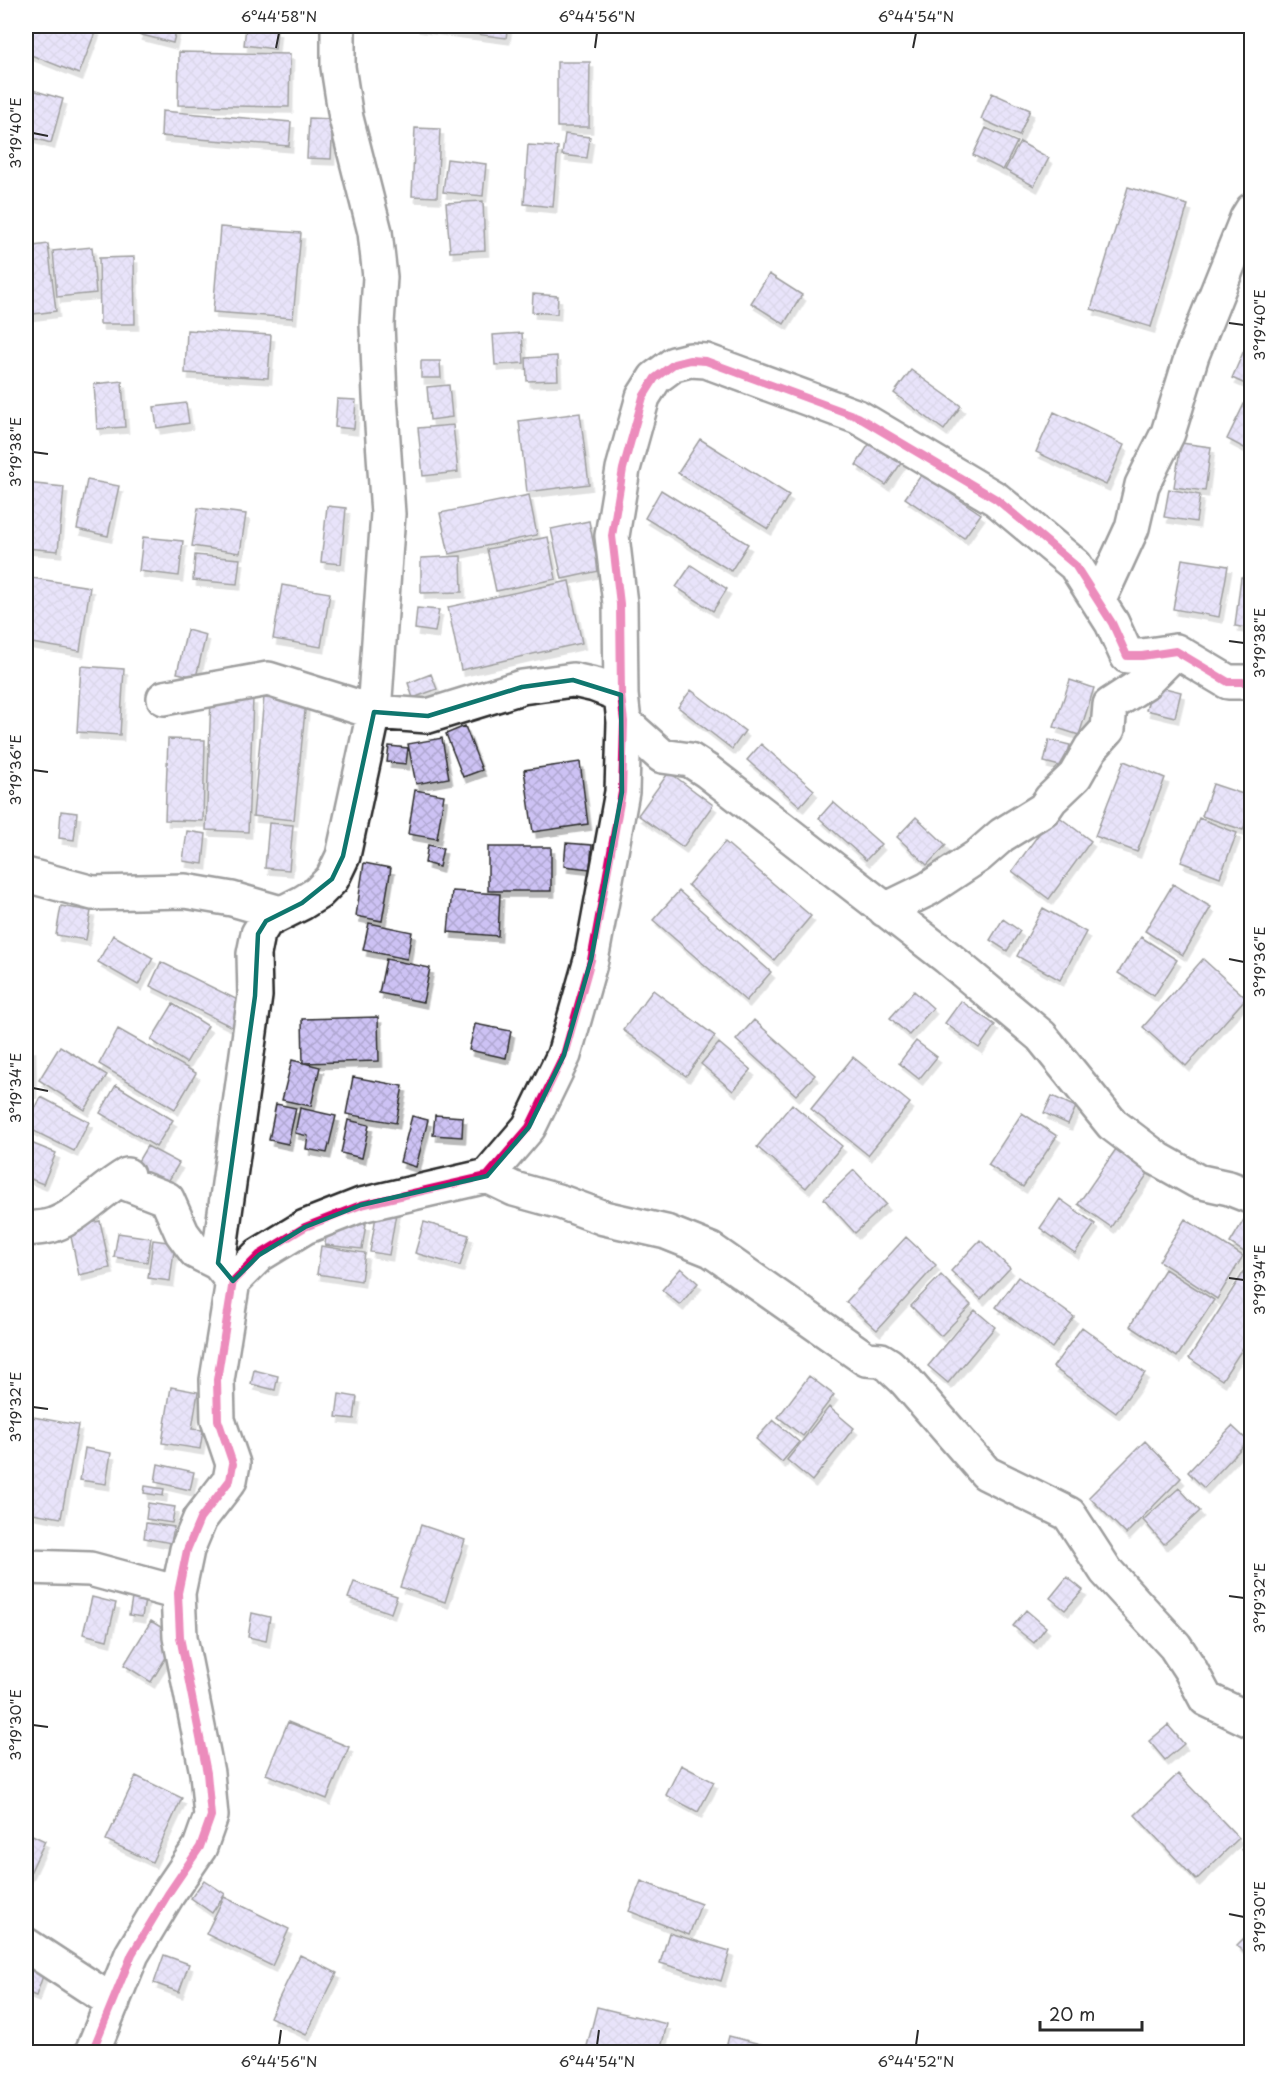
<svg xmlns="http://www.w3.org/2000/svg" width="1277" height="2078" font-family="'Playpen Sans',sans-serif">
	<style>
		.building { fill: url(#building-cross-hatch); stroke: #2b2b2b; stroke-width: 1.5; filter: url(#shadow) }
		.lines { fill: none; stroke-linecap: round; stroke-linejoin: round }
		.minor-casing { stroke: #2b2b2b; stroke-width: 38 }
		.minor { stroke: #fff; stroke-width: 33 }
		.cycleway-casing { stroke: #fff; stroke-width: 11 }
		.cycleway { stroke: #d6006c; stroke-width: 8 }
		.marked { fill: none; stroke: #0f766e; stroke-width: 4.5; stroke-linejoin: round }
		.ticks { fill: none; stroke: #2b2b2b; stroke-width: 2 }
		.neatline { fill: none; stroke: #2b2b2b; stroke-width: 2 }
		.ticks-label { font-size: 15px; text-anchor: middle; fill: #2b2b2b }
	</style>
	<defs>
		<pattern id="building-cross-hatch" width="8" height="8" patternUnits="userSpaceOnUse" patternTransform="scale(1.5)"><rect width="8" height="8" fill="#cdc2f4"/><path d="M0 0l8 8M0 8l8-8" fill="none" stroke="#b0a7d1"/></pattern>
		<filter id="shadow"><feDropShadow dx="3.5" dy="6" stdDeviation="0" flood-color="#0004"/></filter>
	</defs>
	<rect width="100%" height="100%" fill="#fff"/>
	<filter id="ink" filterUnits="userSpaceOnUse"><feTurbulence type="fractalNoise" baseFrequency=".0167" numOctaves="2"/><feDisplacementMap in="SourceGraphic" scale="12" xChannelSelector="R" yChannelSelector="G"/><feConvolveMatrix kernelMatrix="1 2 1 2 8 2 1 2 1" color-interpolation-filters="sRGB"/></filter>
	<g filter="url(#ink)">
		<path class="building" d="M26,26h59l11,4 -17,44 -53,-21z
			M141,26h36l-4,17 -35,-9z
			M246,26l31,4 -2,19 -31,-4z
			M415,26h93l-2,12z
			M179,52l111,2 -1,53 -111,-2z
			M557,62h33l-1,65h-32z
			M29,89l34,10 -12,44 -25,-7v-33z
			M992,93l38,17 -11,26 -38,-17z
			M162,111l129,11 -2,24 -128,-10z
			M309,118l24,1 -2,40 -24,-1z
			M415,128l25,1 -3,68 -25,-1z
			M986,128l31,14 -14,28 -30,-15z
			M565,134l25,3 -3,21 -25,-3z
			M1020,142l29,16 -15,28 -29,-16z
			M528,145l30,2 -5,60 -29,-3z
			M447,159l39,5 -3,32 -40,-4z
			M1128,187l60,18 -37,122 -60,-18z
			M483,201l2,49 -35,2 -4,-49z
			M220,227l81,6 -8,85 -80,-6z
			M48,244l8,67 -30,4v-68z
			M92,247l4,46 -39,4 -4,-46z
			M134,257l1,67h-35l-1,-66z
			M769,274l33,21 -18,29 -33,-21z
			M533,294l25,2 -1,18 -25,-2z
			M187,330l84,5 -3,43 -83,-5z
			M522,333l2,30 -29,2 -2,-30z
			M1251,334h1v53l-20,-9z
			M557,356l1,24 -31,1 -1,-23z
			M421,361h19l1,17h-20z
			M911,370l50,36 -17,24 -50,-37z
			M122,381l3,46 -28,2 -3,-45z
			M449,385l3,32 -22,3 -3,-33z
			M1249,394l3,1v57l-25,-13z
			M337,399l19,1 -2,29 -19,-2z
			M186,403l3,20 -32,5 -3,-21z
			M1054,412l70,33 -18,40 -70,-33z
			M580,413l9,71 -62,8 -8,-71z
			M453,425l5,47 -35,4 -5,-48z
			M700,439l89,56 -21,34 -90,-56z
			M871,441l31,21 -16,23 -30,-20z
			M1181,443l30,4 -6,44 -31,-4z
			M922,474l59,40 -17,24 -59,-40z
			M87,480l32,6 -11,50 -31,-7z
			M26,483l38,4 -6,64 -32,-3z
			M1169,489l31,6 -4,27 -32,-5z
			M661,490l87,54 -17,27 -86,-53z
			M529,495l8,40 -88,19 -9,-41z
			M327,506l19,2 -5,56 -20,-2z
			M198,508l48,6 -6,39 -48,-7z
			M589,521l10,50 -37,8 -11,-50z
			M143,537l40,4 -4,35 -40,-5z
			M548,537l8,42 -60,12 -9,-42z
			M195,555l45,4 -3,25 -44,-4z
			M461,556l1,36 -41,1v-35z
			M1182,559l46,7 -9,51 -46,-8z
			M691,565l36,24 -14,22 -37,-24z
			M26,577l64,10 -10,64 -54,-9z
			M1241,577l11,1v51l-17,-3z
			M569,581l13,62 -121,27 -13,-63z
			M282,585l48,8 -9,54 -48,-8z
			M417,608l22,2 -4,22 -20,-3z
			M187,630l19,5 -10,42 -19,-4z
			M81,666l43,3 -4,66 -43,-3z
			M431,674l6,15 -24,9 -5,-15z
			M1070,680l24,8 -15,47 -25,-8z
			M1153,685l28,7 -6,25 -29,-7z
			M691,690l54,41 -13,18 -54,-42z
			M264,697l42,4 -12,119 -41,-4z
			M211,698l42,1 -5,133 -42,-2z
			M465,726l17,44 -19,7 -17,-43z
			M442,738l7,40 -33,6 -8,-40z
			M168,739l37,1 -2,81 -38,-1z
			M1049,740l21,5 -6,22 -20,-5z
			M761,744l53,46 -14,16 -53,-46z
			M389,746l19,2 -2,16 -19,-2z
			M1124,761l41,17 -28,74 -42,-16z
			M580,762l8,62 -55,8 -9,-62z
			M669,772l44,33 -30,42 -45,-32z
			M1213,784l39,13v8l-9,25 -41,-14z
			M415,790l29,5 -7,44 -29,-5z
			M833,802l48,42 -15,16 -47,-42z
			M61,811l16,2 -3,27 -15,-2z
			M1054,813l37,28 -42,58 -37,-28z
			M916,817l30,28 -19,20 -30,-28z
			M1199,818l38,15 -17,44 -39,-15z
			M269,823l24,2 -4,45 -24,-2z
			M187,831l19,3 -3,30 -20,-3z
			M725,842l86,74 -37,44 -86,-75z
			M566,843l26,2 -2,24 -26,-3z
			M428,845l15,3 -4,19 -14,-4z
			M488,847h63v44h-63z
			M364,863l27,5 -9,53 -26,-5z
			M1173,884l38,23 -28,48 -38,-24z
			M452,891l48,3 -2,42 -50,-4z
			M679,891l92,81 -25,29 -93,-81z
			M61,906l30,5 -5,29 -30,-5z
			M1043,908l43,24 -26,48 -43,-24z
			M1003,919l17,12 -13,20 -17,-11z
			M369,923l43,9 -5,27 -44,-9z
			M113,935l40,23 -15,27 -40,-23z
			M1141,937l36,23 -23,36 -36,-23z
			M386,959l44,9 -7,34 -44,-9z
			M1203,959l43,39 -60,68 -43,-39z
			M161,962l85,42 -12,24 -84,-42z
			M653,990l62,46 -29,40 -63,-46z
			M914,991l19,17 -24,27 -19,-17z
			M961,1001l34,24 -16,23 -34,-25z
			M173,1004l35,22 -22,37 -35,-23z
			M378,1017l1,44 -76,2 -1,-44z
			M754,1020l61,55 -19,20 -60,-55z
			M475,1024l36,7 -5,27 -37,-8z
			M118,1029l78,44 -21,36 -76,-45z
			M916,1041l21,16 -18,22 -20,-16z
			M719,1043l32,27 -18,21 -32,-27z
			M60,1046l47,29 -22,35 -46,-30z
			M32,1047l1,45 -7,1v-45z
			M853,1057l57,46 -42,52 -57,-46z
			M292,1060l28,7 -9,39 -29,-6z
			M353,1077l50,9 -7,37 -50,-9z
			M116,1085l57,35 -17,27 -56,-34z
			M1052,1096l24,11 -8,17 -24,-11z
			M41,1097l48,25 -15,29 -48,-24z
			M276,1104l20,4 -8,36 -19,-4z
			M792,1104l50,42 -36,42 -49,-41z
			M300,1108l36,8 -9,37 -21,-4 2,-13 -13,-3z
			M1022,1113l35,23 -34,51 -35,-22z
			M435,1115l28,2 -1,20 -29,-2z
			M412,1116l16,4 -12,47 -16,-5z
			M348,1120l21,5 -7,33 -21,-5z
			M26,1141l30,12 -13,31 -17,-7z
			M147,1146l32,17 -14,24 -31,-19z
			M1116,1149l33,23 -38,55 -33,-23z
			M854,1170l32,34 -31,29 -31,-34z
			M1060,1199l35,25 -20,29 -35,-25z
			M378,1204l19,3 -8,48 -19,-3z
			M1245,1218l7,4 -2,34 -20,-13z
			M1185,1219l58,37 -26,43 -58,-38z
			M328,1220l38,4 -4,25 -37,-4z
			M100,1221l10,47 -31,7 -10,-48z
			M424,1222l45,13 -9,31 -45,-13z
			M118,1233l33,5 -4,24 -33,-5z
			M906,1237l30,28 -59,65 -31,-28z
			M153,1240l22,3 -5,38 -22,-3z
			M980,1240l30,28 -29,31 -30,-28z
			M321,1246l44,7 -4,28 -44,-7z
			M1250,1262l2,72 -30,46 -33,-22z
			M681,1268l17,15 -18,22 -18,-15z
			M1165,1269l49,31 -37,57 -47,-31z
			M941,1275l30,30 -30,31 -30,-30z
			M1018,1277l56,40 -22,31 -56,-41z
			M975,1310l20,17 -47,56 -20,-17z
			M1082,1327l63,46 -29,40 -63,-46z
			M254,1370l24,6 -3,14 -24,-6z
			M809,1376l25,19 -31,41 -25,-19z
			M171,1387l27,5 -6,37 11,1 -3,19 -38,-6z
			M339,1394l18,3 -3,22 -18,-2z
			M829,1407l25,21 -42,53 -25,-21z
			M33,1417l45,8 -17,93 -29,-5 1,-7 -7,-1v-48z
			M773,1420l26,22 -17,20 -26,-23z
			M1232,1426l16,15 -44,47 -16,-16z
			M1145,1441l36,37 -55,56 -37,-37z
			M85,1448l26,5 -5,31 -26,-4z
			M158,1464l36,8 -4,18 -35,-8z
			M145,1486l19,3 -1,7 -19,-3z
			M1179,1488l21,23 -36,33 -21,-24z
			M148,1503l27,4 -3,16 -26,-4z
			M146,1523l28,4 -3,16 -27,-5z
			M421,1525l44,15 -20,62 -45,-15z
			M1067,1577l16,13 -18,20 -15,-12z
			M354,1582l43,14 -6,17 -43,-15z
			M134,1587l13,2 -5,28 -13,-2z
			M92,1597l24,6 -9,37 -24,-6z
			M1026,1610l20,17 -12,16 -21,-17z
			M252,1613l18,4 -4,24 -18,-4z
			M151,1621l27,17 -27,44 -27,-17z
			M288,1722l61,25 -22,52 -61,-25z
			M1168,1725l16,19 -19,16 -16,-19z
			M681,1765l33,17 -16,30 -32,-17z
			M1178,1774l61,64 -43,42 -61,-65z
			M136,1776l46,22 -30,64 -46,-22z
			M26,1832l19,9 -17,36 -2,-2z
			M1252,1844v21l-10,-16z
			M204,1880l21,14 -13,19 -21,-15z
			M641,1881l60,23 -12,31 -60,-24z
			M224,1897l65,32 -17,37 -66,-32z
			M1252,1930v30l-15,-15z
			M669,1933l61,18 -9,30 -61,-18z
			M164,1955l25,9 -10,28 -25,-9z
			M300,1955l37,18 -31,62 -36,-18z
			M26,1959l20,8 -10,29 -10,-4z
			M597,2007l70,17 -7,28h-63l-11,-2z
			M729,2036l62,16h-66z
			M564,2049l17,3h-18z"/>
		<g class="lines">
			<defs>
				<path id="minor" d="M1099,600l33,-72 10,-43 26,-52 24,-78 55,-137 5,-8
					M164,698l104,-19 106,33 54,4 94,-29 51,-7 22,5 26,10
					M624,722l38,34 28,4 17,11 241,187 93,78 71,88 46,35 39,22 32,7 23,9
					M26,875l67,18 92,-2 47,8 49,14
					M885,910l43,-21 50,-33 24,-21 42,-26 7,-10 24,-23 16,-28 17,-19 2,-24 34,-22 32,-32
					M487,1176l27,13 47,13 43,16 62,14 45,18 155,109 15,1 8,5 16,15 81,93 83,41 37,57 69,75 15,23 16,30 46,22
					M26,1229c8,-1 19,-1 27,-4 26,-9 49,-36 74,-50l1,9 39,15 15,34 14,19 22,11 12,15
					M218,1263l37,-267 -1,-42 4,-20 8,-13 36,-18 16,-10 14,-14 11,-23 31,-144 14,-198 -8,-118 -3,-72 3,-47 -5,-45 -29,-114 -8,-51v-41
					M26,1567l64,2 88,24
					M26,1945l87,57
					M92,2052l40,-98 36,-60 32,-47 11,-31 -4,-43 -27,-136 -2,-44 9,-43 13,-31 30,-39 3,-16 -15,-44 -1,-40 16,-99 26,-26 46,-28 56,-22 126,-29 42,-49 35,-72 27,-95 31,-168 2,-70 -3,-27 -1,-91 -8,-68 11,-67 20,-72 12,-19 19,-14 16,-4 16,1 152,56 138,82 79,66 37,58 15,33h15l34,-5 52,31h24"/>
			</defs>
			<use href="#minor" class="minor-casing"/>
			<use href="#minor" class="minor"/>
			<defs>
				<path id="cycleway" d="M92,2052l40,-98 36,-60 32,-47 11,-31 -4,-43 -27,-136 -2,-44 9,-43 13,-31 30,-39 3,-16 -15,-44 -1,-40 16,-99 26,-26 46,-28 56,-22 126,-29 42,-49 35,-72 27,-95 31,-168 2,-70 -3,-27 -1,-91 -8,-68 11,-67 20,-72 12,-19 19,-14 16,-4 16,1 152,56 138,82 79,66 37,58 15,33h15l34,-5 52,31h24"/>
			</defs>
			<use href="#cycleway" class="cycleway-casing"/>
			<use href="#cycleway" class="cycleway"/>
		</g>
	</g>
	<path d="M0 0H1277V2078H0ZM573,680l48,15 1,97 -31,168 -27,95 -35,72 -42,49 -126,29 -56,22 -46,28 -26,26 -15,-18 37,-267 3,-62 8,-13 36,-18 30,-24 11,-23 31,-144 54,4 94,-29z" fill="#fff" fill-opacity=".55" fill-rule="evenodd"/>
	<path class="marked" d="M573,680l48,15 1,97 -31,168 -27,95 -35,72 -42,49 -126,29 -56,22 -46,28 -26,26 -15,-18 37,-267 3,-62 8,-13 36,-18 30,-24 11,-23 31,-144 54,4 94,-29z"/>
	<path class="ticks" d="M276,48l3,-15M595,48l2,-15M913,48l3,-15M33,133l15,3M1229,323l15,2M33,452l15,2M1229,641l15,2M33,770l15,2M1229,959l15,3M33,1088l15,3M1229,1278l15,2M33,1407l15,2M1229,1596l15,2M33,1725l15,2M1229,1914l15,3M279,2045l2,-15M597,2045l2,-15M916,2045l2,-15"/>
	<rect width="1277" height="2078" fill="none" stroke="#fff" stroke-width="66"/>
	<path d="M1040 2021v9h102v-9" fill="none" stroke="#2b2b2b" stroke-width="3"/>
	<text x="1049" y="2021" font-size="18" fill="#2b2b2b" stroke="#ffffff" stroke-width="4.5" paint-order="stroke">20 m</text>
	<rect x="33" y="33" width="1211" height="2012" class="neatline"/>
	<g class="ticks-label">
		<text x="279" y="22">6°44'58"N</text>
		<text x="597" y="22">6°44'56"N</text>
		<text x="916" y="22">6°44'54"N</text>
		<text transform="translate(16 133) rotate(-90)" y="5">3°19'40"E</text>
		<text transform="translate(1260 325) rotate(-90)" y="5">3°19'40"E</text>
		<text transform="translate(16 452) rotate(-90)" y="5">3°19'38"E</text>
		<text transform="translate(1260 643) rotate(-90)" y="5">3°19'38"E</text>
		<text transform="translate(16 770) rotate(-90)" y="5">3°19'36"E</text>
		<text transform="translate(1260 962) rotate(-90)" y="5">3°19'36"E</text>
		<text transform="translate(16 1088) rotate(-90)" y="5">3°19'34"E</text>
		<text transform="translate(1260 1280) rotate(-90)" y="5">3°19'34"E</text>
		<text transform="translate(16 1407) rotate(-90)" y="5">3°19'32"E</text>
		<text transform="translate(1260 1598) rotate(-90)" y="5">3°19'32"E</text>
		<text transform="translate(16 1725) rotate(-90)" y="5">3°19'30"E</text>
		<text transform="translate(1260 1917) rotate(-90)" y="5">3°19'30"E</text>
		<text x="279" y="2067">6°44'56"N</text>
		<text x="597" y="2067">6°44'54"N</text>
		<text x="916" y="2067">6°44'52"N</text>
	</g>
</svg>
